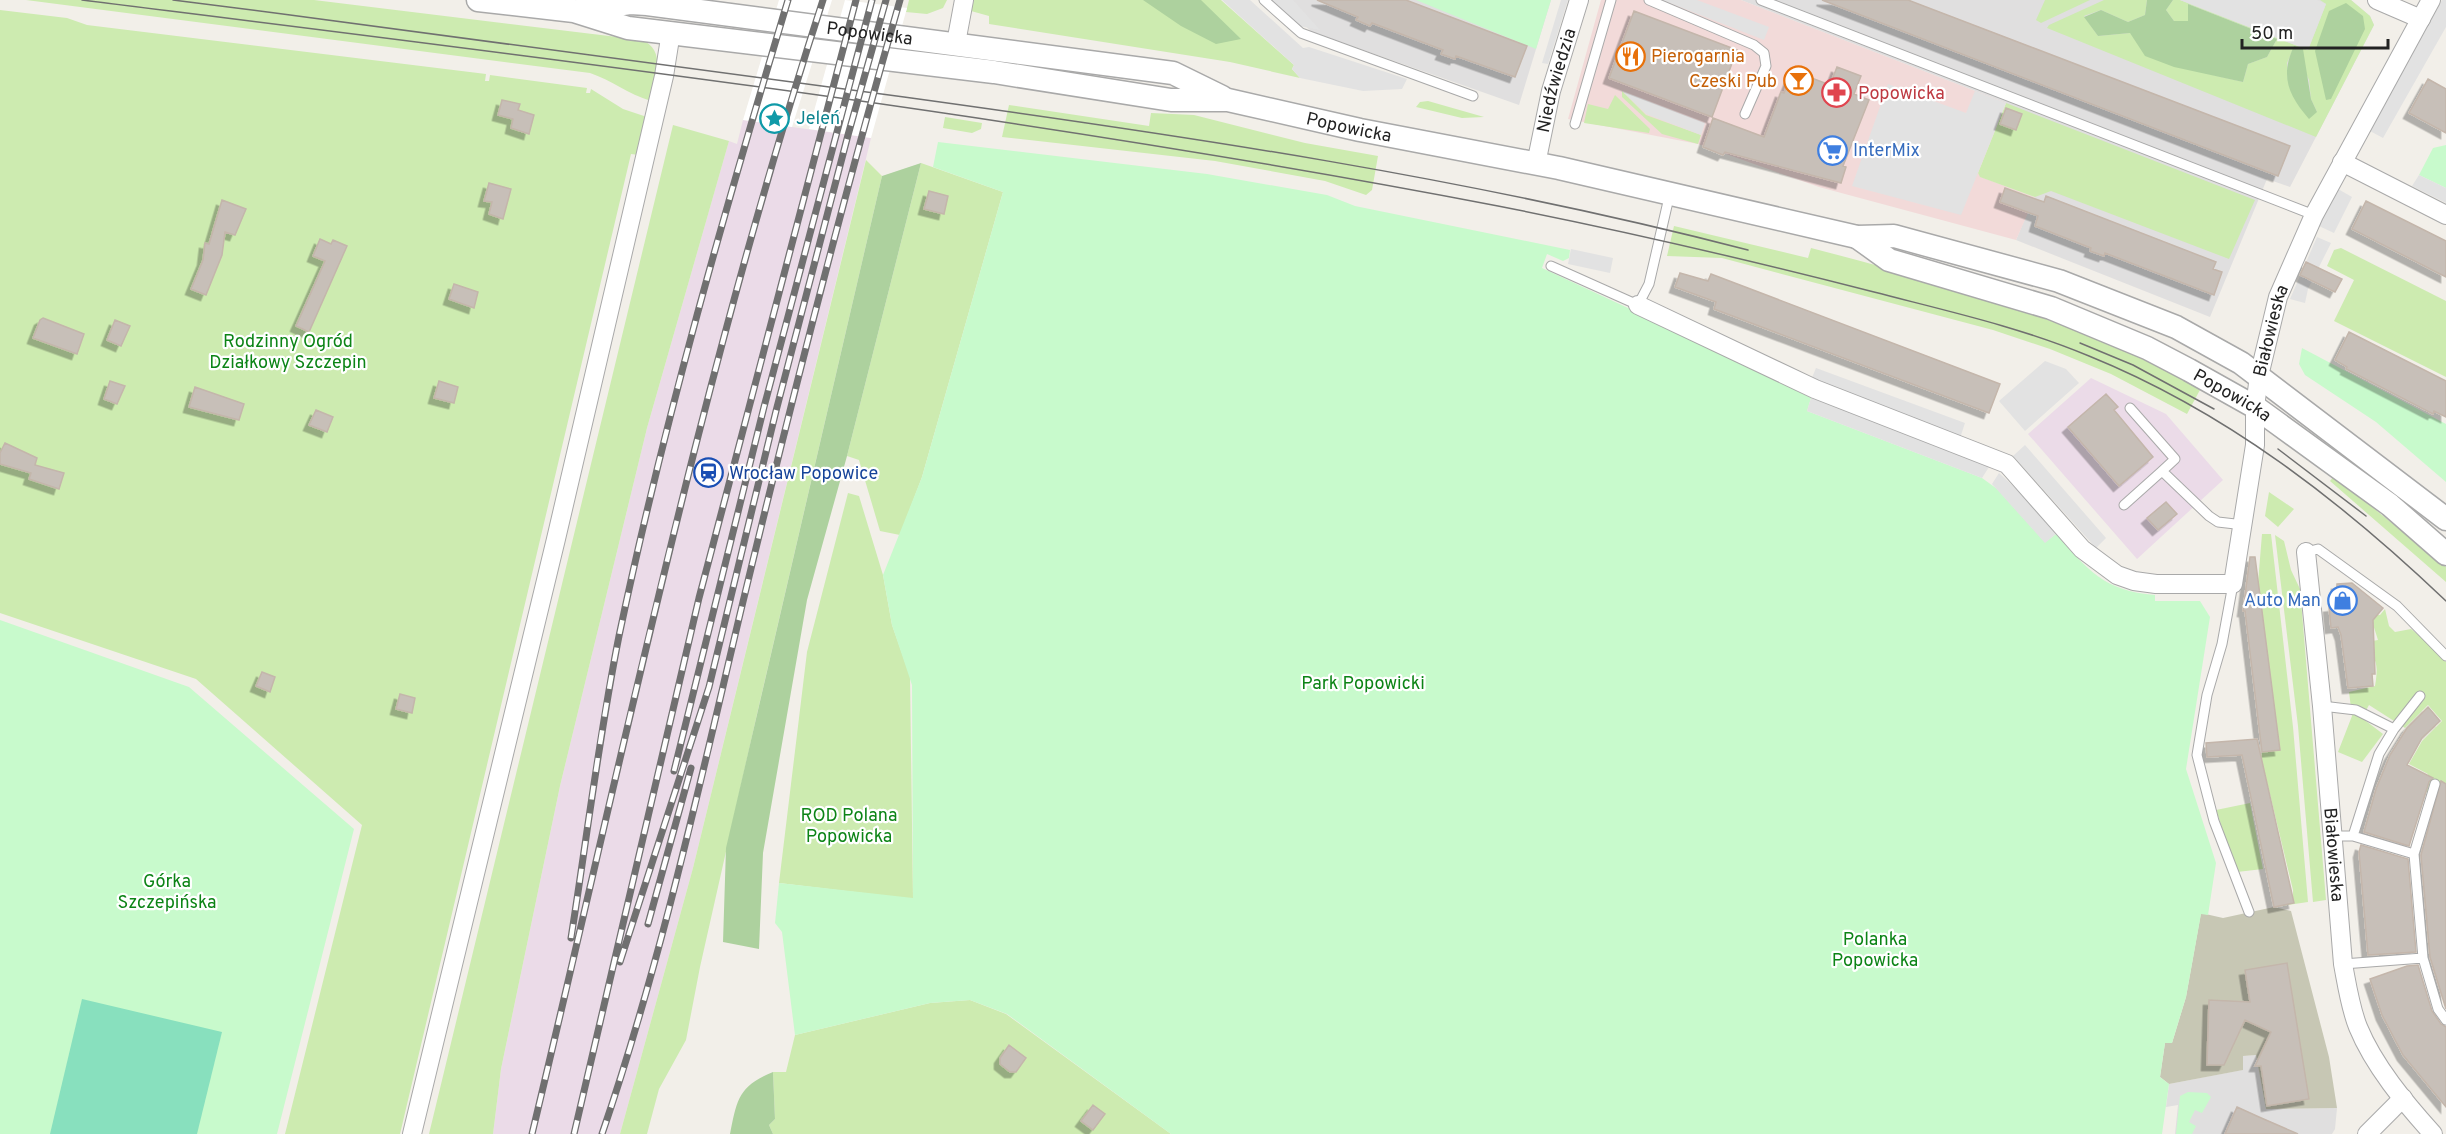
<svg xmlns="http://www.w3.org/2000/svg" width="2446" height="1134" font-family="Overpass,sans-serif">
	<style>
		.residential { fill: #e0dfdf }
		.commercial { fill: #f2dad9 }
		.industrial { fill: #ebdbe8 }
		.construction { fill: #c7c7b4 }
		.grass { fill: #cdebb0; fill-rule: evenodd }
		.forest { fill: #add19e }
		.park { fill: #c8facc }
		.pitch { fill: #88e0be }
		.parking { fill: #e2e2e2 }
		.pier { fill: #fff }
		.building { fill: #c7bfb8; stroke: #c4b6ab; stroke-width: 1.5; filter: url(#shadow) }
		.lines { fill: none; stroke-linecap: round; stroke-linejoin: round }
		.service-casing { stroke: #a9a9a9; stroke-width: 11 }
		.minor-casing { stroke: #a9a9a9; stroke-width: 20 }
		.tertiary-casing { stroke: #a9a9a9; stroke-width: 25 }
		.service { stroke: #fff; stroke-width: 9 }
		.minor { stroke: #fff; stroke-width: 18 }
		.tertiary { stroke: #fff; stroke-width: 22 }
		.tram { stroke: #707070; stroke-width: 1.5 }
		.rail-casing { stroke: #707070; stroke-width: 7 }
		.rail { stroke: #fff; stroke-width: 4.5; stroke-dasharray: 14; stroke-linecap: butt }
		.labels { text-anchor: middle; stroke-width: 4.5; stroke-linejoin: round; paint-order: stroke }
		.street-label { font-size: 18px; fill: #222; stroke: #fff }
		.food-label { font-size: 18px; fill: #c56008; stroke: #fff; text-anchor: start }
		.health-label { font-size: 18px; fill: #be3a42; stroke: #fff; text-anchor: start }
		.culture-label { font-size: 18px; fill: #0d838f; stroke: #fff; text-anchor: start }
		.shop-label { font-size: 18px; fill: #366cbe; stroke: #fff; text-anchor: start }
		.park-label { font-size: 18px; fill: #0c8416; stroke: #fff }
		.transit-label { font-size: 18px; fill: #164399; stroke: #fff; text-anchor: start }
	</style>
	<defs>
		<filter id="shadow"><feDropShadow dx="-5.5" dy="5.5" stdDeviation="0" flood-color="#0004"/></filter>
	</defs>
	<rect width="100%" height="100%" fill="#f2efe9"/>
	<path class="residential" d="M1276,0h275l-32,105 -207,-73z
		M1741,0h610l19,16 4,9 -84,162 -23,-8 -57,138 -194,-77 18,-43 -28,-94z
		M2256,1055l10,54 71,-1 -2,21 -3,5h-157l3,-29 -12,2 3,-23 73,-14v-14z"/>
	<path class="commercial" d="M1601,0h140l265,103 -28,70 3,4 54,20 -19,43 -197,-53 -121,-43 -130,-25z"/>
	<path class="industrial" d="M743,120l128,18 -178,730 -73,266h-127l8,-65 59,-283 87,-358 82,-287 8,3z
		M2091,378l75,36 57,66 -86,79 -109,-125z"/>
	<path class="construction" d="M2274,907l17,4 38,146 8,51 -71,1 -10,-54 -13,1v14l-74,14 -9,-7 5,-34h7l14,-46 15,-84 22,5z"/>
	<path class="grass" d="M26,0h288l328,40c25,10 13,41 9,61 -23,-7 -40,-21 -61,-28z
		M909,0h38l-4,8 -16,6 -21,-2z
		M974,0h247l73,65 -2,4 8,9 -70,-16 -241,-38v-8l-18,-5z
		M2045,0h45l-49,23 -5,-3z
		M2104,0h43l-2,15 -17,7 -27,-12 -17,6 14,20 32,-3 83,42 30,7 5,-18 19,-7 10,-18 -89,-35v17h-14l-8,-11 7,-10h7l128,50 18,-46 -6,-4h31l19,16 4,9 -58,112 -269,-109 2,-3zM2294,47l15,33 2,19 6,13 -29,-30 -1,-19z
		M0,10l67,8 20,7 399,49 -1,7h4l1,-6 97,13 -1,5h4l1,-4 32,20 24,8 -8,38 -8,-1 -231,980h-115l77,-309 -166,-146 -196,-66z
		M1622,91l24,24 55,20 -3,9 -36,-10 -40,-37z
		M1615,95l35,34 -1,4 -65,-10 4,-19 20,5z
		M1428,101l56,16 -22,1 -46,-11 4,-5z
		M2006,103l249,97 -26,59 -178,-68 -16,6 -55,-20 -2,-4z
		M1009,105l140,21 2,-13 43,2 111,28 73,13 -6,34 -6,5 -41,-14 -110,-20 -213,-24z
		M945,117l37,6 -1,6 -9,4 -29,-5z
		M673,125l56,16 -82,287 -87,358 -59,283 -8,65h-64z
		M866,160l16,16 -125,538 -57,253 -14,73 -27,49 -12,45h-27l73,-266z
		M921,163l82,29 -81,285 -22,58 -20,-4 -21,-71 -12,-4z
		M1674,226l134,32 3,-10c136,35 266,74 390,140l-14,26 -76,-40 -61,-25 -57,-19 -271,-72 -55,-2z
		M2341,248l105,53v76l-112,-56 20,-41 -27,-14 7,-16z
		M2334,476l112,91v15l-116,-101z
		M2269,492l25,17 -16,18 -13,-11z
		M848,493l11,3 24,79 9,50 18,51 3,223 -134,-16 28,-231z
		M2262,534h9l22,193 15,175 -34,5 19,-4v-13l-32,-133 1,-5 18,-3 -22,-166z
		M2275,535l9,6 7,29 9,19 26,311 -13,2 -15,-176z
		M2385,609l4,17 6,6 16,-3 19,15 16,18v129l-3,8 -20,-8 5,-17 -19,-10 13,-23 20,-20 -14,-16 -23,23 -36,-23 -7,13 21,16 -21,28 -24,-10 14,-36 -3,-24 26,-6c4,-24 2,-32 -20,-42l23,-4 -8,-25h10z
		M2250,803l13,66 -26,3 -21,-62z
		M970,1000l36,14 165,120h-398l-4,-9 6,-6 -2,-47h13l9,-37 135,-32z"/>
	<path class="forest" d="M1143,0h58l40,39 -25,5 -35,-18z
		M2147,0h26l-7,10 8,11h14v-17l89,35 -10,18 -19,7 -5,18 -69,-15 -29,-11 -15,-23 -32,3 -14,-19 17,-7 27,12 17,-7z
		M2346,3l17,13 2,13 -34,70 -5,1 -11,-49 14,-40z
		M2294,46l9,3 8,50 6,13 -8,7c-21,-24 -29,-43 -15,-73z
		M921,163l-74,293 -40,144 -44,253 -4,96 -36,-7 3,-94 156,-672z
		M773,1072l2,47 -6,6 4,9h-43c7,-34 8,-48 43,-62z"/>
	<path class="park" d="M1416,0h135l-15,49z
		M938,142l269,32 120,21 28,11 215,44 -1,8 -6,3 -16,-7 -5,14 185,86 84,44 -4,13 175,67 18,13 45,51 11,-8c32,36 48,57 99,61v6h45l10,16 -24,152 30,94 -8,52 -7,-1 -15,83 -14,46h-7l-5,34 9,7 -7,50h-991l-164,-120 -37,-14 -40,3 -135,32 -13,-103 -7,-9 4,-40 134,15 -1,-213 -20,-60 -9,-50 39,-98 81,-285 -70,-25z
		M2446,145v43l-27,-13 14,-27z
		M2302,348l144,76v58l-70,-60 -71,-47 -6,-11z
		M0,620l189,67 165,142 -77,305h-277z
		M2188,1092l19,1 4,4 -9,16 -7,-3 -6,12 7,4 -4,8h-16l4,-38z"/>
	<path class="pitch" d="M82,999l140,33 -25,102h-147z"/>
	<path class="parking" d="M1222,0h28l53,48 6,-1 98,32 -5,10 -39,2 -63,-13 -8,-9 2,-4z
		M1270,0h23l27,30 -21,-4z
		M1561,0h7l-20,64 -6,-1z
		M1662,0h35l72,27 -5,13z
		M2180,0h137l9,4 -18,46z
		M2442,0h4v27l-63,111 -13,-7z
		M1888,84l78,29 9,-22 31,12 -45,112 -109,-29z
		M1622,91l83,32 -4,12 -55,-21z
		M2419,175l27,13v15l-34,-17z
		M2338,189l14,8 -18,36 -15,-7z
		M2317,237l14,6 -23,46 -3,14 -15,-4z
		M1571,249l42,9 -3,15 -42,-9z
		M2045,361l21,8 13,14 -54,48 -26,-30z
		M1816,368l149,55 -5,15 -149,-58z
		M1811,398l138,51 40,18 -7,11 -175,-67z
		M2025,445l81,93 -10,10 -83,-92z
		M1999,473l24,22 33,39 -11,9 -53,-59z"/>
	<path class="pier" d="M779,0h53l-40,127 -49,-7z
		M845,0l62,8 -36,130 -62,-9z"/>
	<path class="building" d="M1317,0h89l121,46 -12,31 -59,-21 -1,3 -14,-5 2,-4 -71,-27 -2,3 -14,-6 2,-3z
		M1822,0h86l382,146 -12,30z
		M1634,11l103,39 -25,67 -103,-39z
		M1837,67l24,9 -7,18 15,6 -26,66 3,1 -5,16 -116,-31 -2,3 -20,-8 10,-29 51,19 17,-45 3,1 9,-22 37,14z
		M2428,79l18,10v44l-37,-20z
		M502,100l18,4 -2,6 16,5 -5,19 -18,-6 2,-9 -15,-4z
		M2006,108l16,6 -6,16 -16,-6z
		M489,183l22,6 -8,30 -14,-5 3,-12 -8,-1z
		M2005,188l39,14 2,-6 170,66 -3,7 9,3 -8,23 -109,-42 -1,3 -14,-5 1,-3 -56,-22 3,-10 -38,-14z
		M929,191l19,5 -4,18 -20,-5z
		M222,200l24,9 -11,26 -10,-3 -3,23 -16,40 -15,-6 12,-29 2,-17 4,1z
		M2366,201l80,40v36l-94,-48z
		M320,239l11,5 2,-4 14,6 -38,86 -13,-6 29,-65 -12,-5z
		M2306,262l36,17 -7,13 -35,-17z
		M1680,273l28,8 3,-7 289,110 -11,29 -275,-104 2,-7 -41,-15z
		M454,284l24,8 -4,16 -25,-9z
		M43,318l41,16 -7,20 -44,-16 7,-18z
		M115,320l15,6 -9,20 -14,-6z
		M2349,332l97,49v36l-12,-6 -1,3 -87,-45 1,-2 -12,-7z
		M110,381l15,5 -8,18 -13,-5z
		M439,381l19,6 -4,16 -20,-5z
		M195,387l49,17 -5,16 -50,-13z
		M2106,394l12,13 -4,3 39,47 -34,29 -51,-59z
		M316,410l17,7 -6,15 -18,-7z
		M5,443l32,15 -2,7 29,8 -5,16 -30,-10 2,-6 -31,-9v-11z
		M2166,502l11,12 -19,16 -11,-12z
		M2250,557h5l25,193 -18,2 -17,-141h-2z
		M2352,583l31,25 -10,12 2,54h-3l1,12 -25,2 -7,-53 -3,-8 -7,1 -2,-21 7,-1 1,-22z
		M262,672l13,5 -5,15 -14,-6z
		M400,694l15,4 -3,15 -16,-4z
		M2428,707l12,14 -18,17 -15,27 26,13 -4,4 -20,64 -45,-14 12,-43 14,-34 17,-27z
		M2257,739l37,164 -20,4 -32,-152 -35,2 -1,-14z
		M2441,781l5,3v225l-16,-52 -9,-102z
		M2361,845l47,14 8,93 -48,3 -9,-103z
		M2287,963l22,136 -42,7 -6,-40h-6l16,-34 -26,-12 -21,45h-17l2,-65 41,2 -5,-32z
		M2418,965l14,46 9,13 5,3v80l-43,-52 -21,-40 -12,-36 37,-13z
		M1009,1045l17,13 -10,14h-6l-10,-8v-6z
		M1093,1105l12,9 -12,16 -12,-9z
		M2237,1107l22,10 39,17h-73z"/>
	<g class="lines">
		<defs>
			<path id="service" d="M1264,0l37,33 172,63
				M1649,0l105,45 10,8 2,13 -21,48
				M1761,0l553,215
				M1575,124l36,-124
				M1551,266l87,39 11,-21 21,-91
				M2130,408l45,51 -13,12
				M2124,505l38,-34 47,45 9,6 26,3
				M2306,552l12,-3 79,57 49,50
				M2233,584l-11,60 -15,51 -10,60 17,66 35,91
				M2322,706l34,4 38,19
				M2435,784l-21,70 9,104 15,51 8,11
				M2332,836h21l61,18
				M2353,836l26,-82 15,-25 26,-33
				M2343,964l80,-6"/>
			<g id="minor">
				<path d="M2377,0l44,19"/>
				<path d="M956,43l8,-43"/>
				<path d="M2342,162l104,53"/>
				<path id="s1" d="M1536,164l15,-73 28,-91"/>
				<path id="s2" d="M1638,305l177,84 192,75 75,85 35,26 17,6 22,3h77l22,-139v-38l4,-31 19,-79 36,-82 117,-215"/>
				<path id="s3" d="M2306,552l16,154 21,258c4,21 7,43 15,63 16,39 47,76 75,107"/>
				<path d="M412,1134l144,-595 108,-463 7,-44"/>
				<path d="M2367,1134l36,-36"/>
			</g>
			<g id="tertiary">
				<path id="s4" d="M478,0l96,11 54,17 366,44 177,28h57l132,30 199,38 298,69 37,-1 165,45 117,46 65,36 205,156"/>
				<path id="s5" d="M581,10l49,-7 17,1 526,69 49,24"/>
				<path id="s6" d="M1857,237l32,23 162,48 96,40 42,22 66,37 135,98 56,49"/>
			</g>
		</defs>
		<use href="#service" class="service-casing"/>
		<use href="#minor" class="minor-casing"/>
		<use href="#tertiary" class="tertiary-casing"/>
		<use href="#service" class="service"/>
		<use href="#minor" class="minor"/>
		<use href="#tertiary" class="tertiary"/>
		<path class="tram" d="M82,0c473,59 948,116 1416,206 127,25 251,54 376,86 73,19 146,35 215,64 136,55 252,145 357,245
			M173,0c244,31 488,63 731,97 283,39 567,81 844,153
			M2080,343l53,22 81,44
			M2278,449l88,67"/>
		<defs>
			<path id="rail" d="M674,771l90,-364 108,-407
				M648,924l43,-156
				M571,938c16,-101 28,-202 48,-302 45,-215 106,-426 169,-636
				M620,962l89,-275 67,-276 72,-276 38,-135
				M532,1134c91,-379 170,-763 291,-1134
				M574,1134l125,-536 157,-598
				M602,1134c59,-172 97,-347 139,-524 49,-204 101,-408 159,-610"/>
		</defs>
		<use href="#rail" class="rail-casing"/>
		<use href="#rail" class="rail"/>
	</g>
	<defs>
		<symbol id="restaurant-ring" viewBox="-11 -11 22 22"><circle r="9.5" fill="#fff" stroke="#e8710a" stroke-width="1.5"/><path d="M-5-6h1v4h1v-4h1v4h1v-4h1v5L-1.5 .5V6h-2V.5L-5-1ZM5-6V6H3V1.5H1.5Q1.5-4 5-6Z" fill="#e8710a"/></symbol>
		<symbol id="bar-ring" viewBox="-11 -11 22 22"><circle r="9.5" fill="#fff" stroke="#e8710a" stroke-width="1.5"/><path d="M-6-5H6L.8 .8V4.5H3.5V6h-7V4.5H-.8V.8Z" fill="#e8710a"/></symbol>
		<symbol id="pharmacy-ring" viewBox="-11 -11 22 22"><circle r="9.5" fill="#fff" stroke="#e0444e" stroke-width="1.5"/><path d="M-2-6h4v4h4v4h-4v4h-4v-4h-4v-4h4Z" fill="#e0444e"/></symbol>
		<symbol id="sight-ring" viewBox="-11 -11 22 22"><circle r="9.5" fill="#fff" stroke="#0f9aa8" stroke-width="1.5"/><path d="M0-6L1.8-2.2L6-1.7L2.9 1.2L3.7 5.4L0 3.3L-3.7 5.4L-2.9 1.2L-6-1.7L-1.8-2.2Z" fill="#0f9aa8"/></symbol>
		<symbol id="supermarket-ring" viewBox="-11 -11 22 22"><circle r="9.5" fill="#fff" stroke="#3f7fe0" stroke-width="1.5"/><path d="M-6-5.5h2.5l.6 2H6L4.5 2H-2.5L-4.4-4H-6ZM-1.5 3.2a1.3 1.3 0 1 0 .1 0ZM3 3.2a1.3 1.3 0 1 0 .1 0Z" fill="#3f7fe0"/></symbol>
		<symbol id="station-ring" viewBox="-11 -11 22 22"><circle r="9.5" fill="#fff" stroke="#1a4fb4" stroke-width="1.5"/><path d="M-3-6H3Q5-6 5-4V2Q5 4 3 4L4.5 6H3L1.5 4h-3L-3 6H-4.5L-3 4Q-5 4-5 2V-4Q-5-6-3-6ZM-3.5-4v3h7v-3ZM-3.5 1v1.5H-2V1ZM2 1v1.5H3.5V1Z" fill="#1a4fb4"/></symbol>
		<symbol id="shop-ring" viewBox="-11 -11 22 22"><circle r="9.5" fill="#fff" stroke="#3f7fe0" stroke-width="1.5"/><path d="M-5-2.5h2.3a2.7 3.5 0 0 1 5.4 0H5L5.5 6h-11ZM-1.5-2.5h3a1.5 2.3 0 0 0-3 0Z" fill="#3f7fe0"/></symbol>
	</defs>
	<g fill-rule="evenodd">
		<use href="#restaurant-ring" x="1614" y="40" width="33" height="33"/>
		<use href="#bar-ring" x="1782" y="64" width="33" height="33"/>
		<use href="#pharmacy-ring" x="1820" y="76" width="33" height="33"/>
		<use href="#sight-ring" x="758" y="102" width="33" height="33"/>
		<use href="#supermarket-ring" x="1816" y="134" width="33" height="33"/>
		<use href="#station-ring" x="692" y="456" width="33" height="33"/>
		<use href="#shop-ring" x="2326" y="584" width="33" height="33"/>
	</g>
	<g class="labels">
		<g class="street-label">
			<text dy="6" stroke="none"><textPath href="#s5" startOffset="291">Popowicka</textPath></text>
			<text dy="6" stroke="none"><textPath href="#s1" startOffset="86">Niedźwiedzia</textPath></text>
			<text dy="6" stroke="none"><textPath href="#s4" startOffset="882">Popowicka</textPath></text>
			<text dy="6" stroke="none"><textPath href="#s2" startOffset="933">Białowieska</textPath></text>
			<text dy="6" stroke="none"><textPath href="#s6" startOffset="410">Popowicka</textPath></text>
			<text dy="6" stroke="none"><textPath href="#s3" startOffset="304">Białowieska</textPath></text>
		</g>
		<g class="food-label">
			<text x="1651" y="62">Pierogarnia</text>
			<text x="1777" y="87" text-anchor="end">Czeski Pub</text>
		</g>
		<g class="health-label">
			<text x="1858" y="99">Popowicka</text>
		</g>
		<g class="culture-label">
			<text x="796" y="124">Jeleń</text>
		</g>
		<g class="shop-label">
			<text x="1853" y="156">InterMix</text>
			<text x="2321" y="606" text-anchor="end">Auto Man</text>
		</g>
		<g class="park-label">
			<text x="288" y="347">Rodzinny Ogród<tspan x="288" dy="21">Działkowy Szczepin</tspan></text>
			<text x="1363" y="689">Park Popowicki</text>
			<text x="849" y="821">ROD Polana<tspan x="849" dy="21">Popowicka</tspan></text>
			<text x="167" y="887">Górka<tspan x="167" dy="21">Szczepińska</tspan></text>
			<text x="1875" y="945">Polanka<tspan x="1875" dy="21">Popowicka</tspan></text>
		</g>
		<g class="transit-label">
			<text x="729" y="479">Wrocław Popowice</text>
		</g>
	</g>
	<path d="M2242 39v9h146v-9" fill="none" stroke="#222222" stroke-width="3"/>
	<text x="2251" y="39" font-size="18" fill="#222222" stroke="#ffffff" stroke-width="4.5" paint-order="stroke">50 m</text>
</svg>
